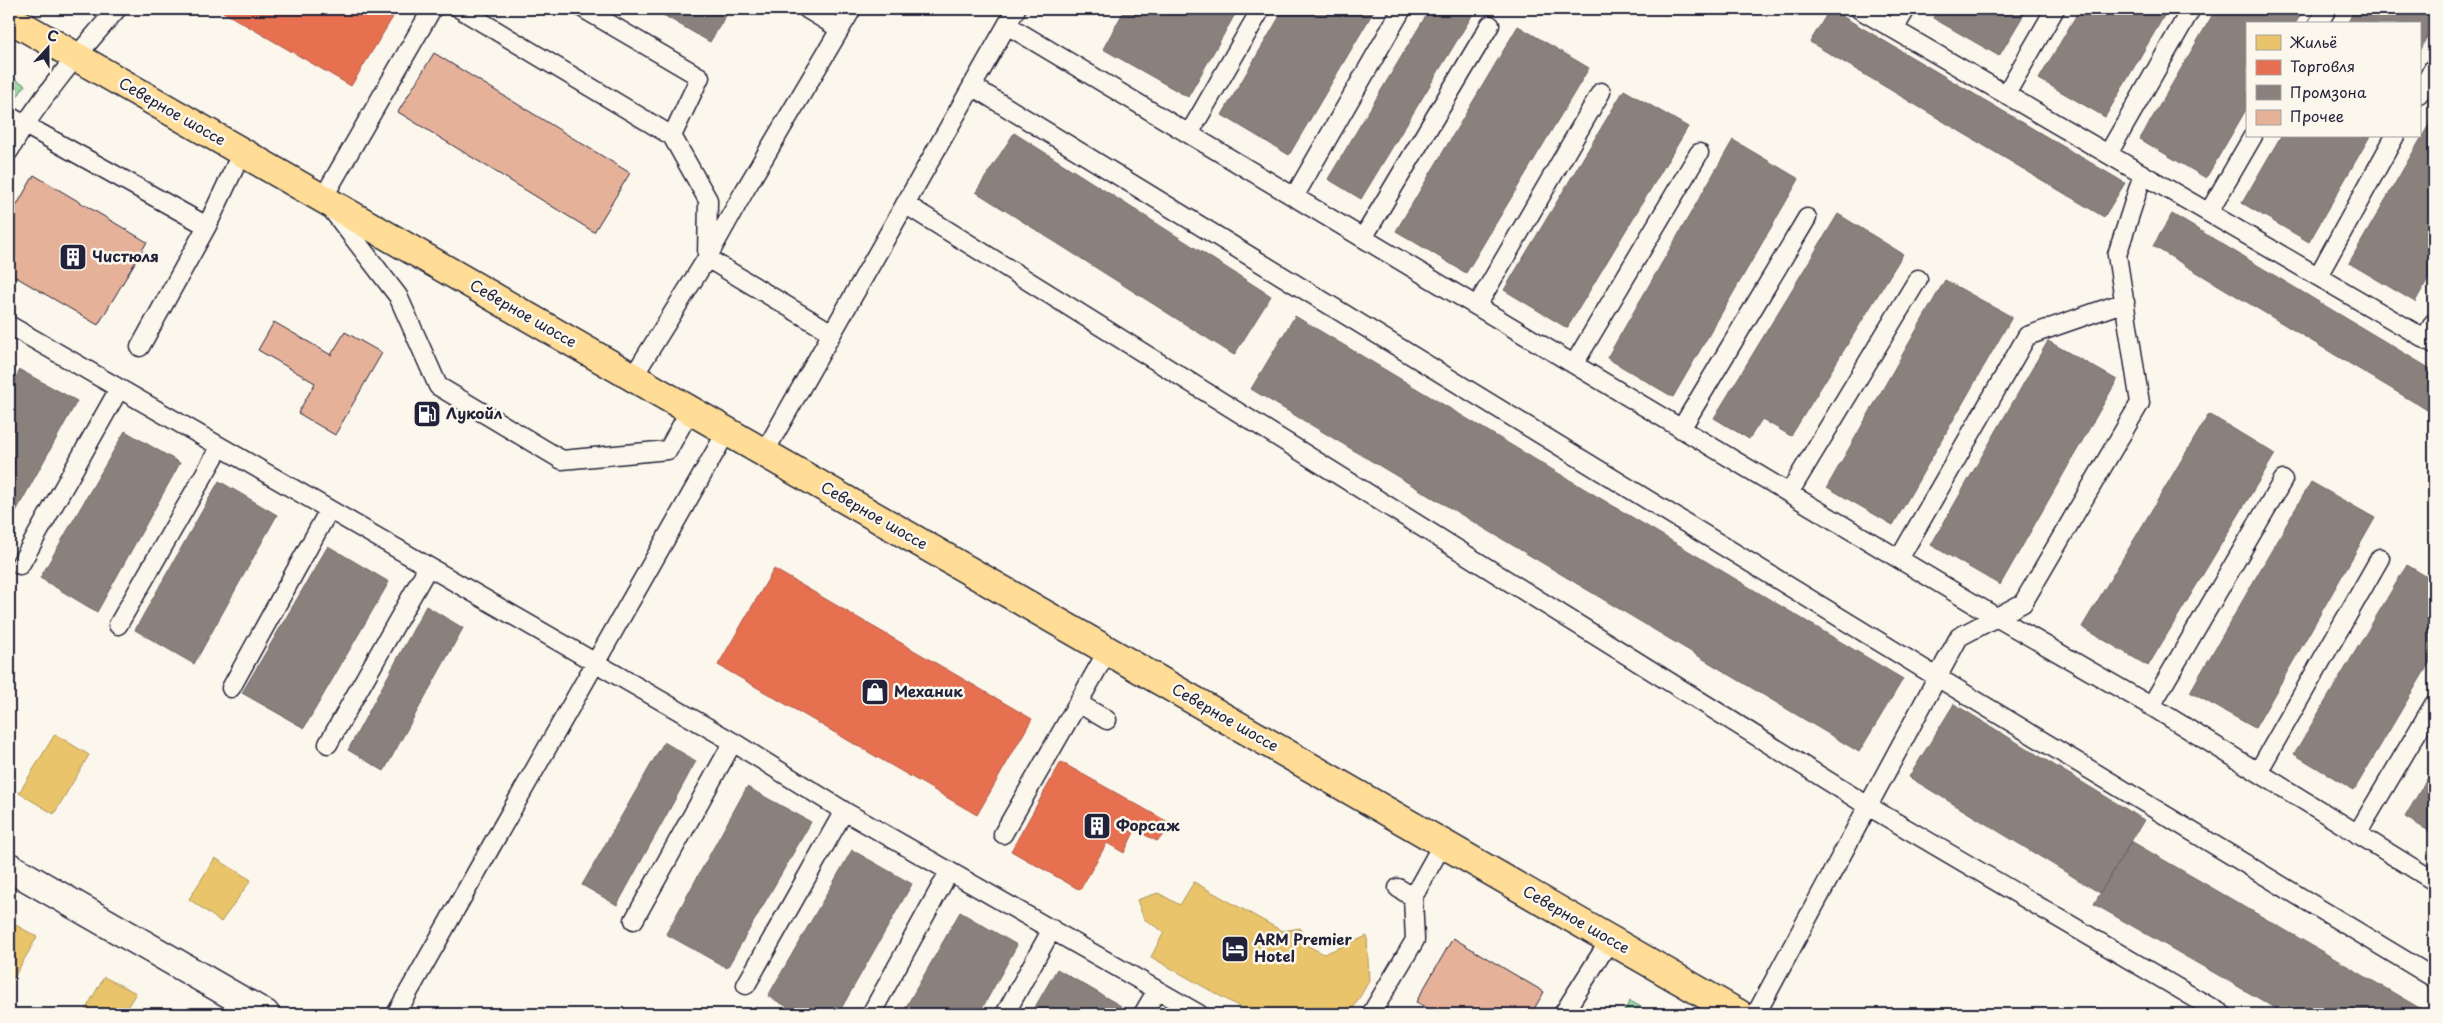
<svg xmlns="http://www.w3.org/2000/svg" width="2443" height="1023" font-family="'Playpen Sans',sans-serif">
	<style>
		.grass { fill: url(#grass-dots); stroke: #5e7e70 }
		.homes { fill: #e9c46a; stroke: #ad935c }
		.shops { fill: #e76f51; stroke: #ac584a }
		.industry { fill: #8a817c; stroke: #6b6468 }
		.building { fill: #e6b199; stroke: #22223b }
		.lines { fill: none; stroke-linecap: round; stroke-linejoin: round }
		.service-casing { stroke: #22223b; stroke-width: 21 }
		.minor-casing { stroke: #22223b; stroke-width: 31 }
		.primary-casing { stroke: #22223b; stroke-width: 31 }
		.service { stroke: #fbf7ec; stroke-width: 18 }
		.minor { stroke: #fbf7ec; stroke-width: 28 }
		.primary { stroke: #ffdd96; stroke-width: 28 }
		.labels { text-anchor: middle; stroke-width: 5; stroke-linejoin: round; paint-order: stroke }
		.street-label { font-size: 15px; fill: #22223b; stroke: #fbf7ec }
		.poi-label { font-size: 15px; font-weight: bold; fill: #22223b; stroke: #fbf7ec; text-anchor: start }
	</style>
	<defs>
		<pattern id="grass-dots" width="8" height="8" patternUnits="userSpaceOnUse" patternTransform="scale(1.25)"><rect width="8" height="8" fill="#9bdba4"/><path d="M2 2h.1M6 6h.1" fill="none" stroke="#85bc8e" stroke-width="1.8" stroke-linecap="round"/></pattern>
	</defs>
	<rect width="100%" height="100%" fill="#fbf7ec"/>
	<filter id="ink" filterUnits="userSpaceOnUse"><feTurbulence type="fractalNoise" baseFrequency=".02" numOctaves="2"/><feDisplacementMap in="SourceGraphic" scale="10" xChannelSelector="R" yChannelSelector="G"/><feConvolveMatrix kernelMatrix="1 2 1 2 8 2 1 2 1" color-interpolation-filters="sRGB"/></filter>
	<g filter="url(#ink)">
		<path class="grass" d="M9,76l16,9 -9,14 -7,-4z
			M1630,1001l24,13h-32z"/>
		<path class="homes" d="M55,734l34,21 -35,59 -35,-21z
			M215,858l36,22 -30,42 -32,-23z
			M1194,882l88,49 18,-3 6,17 18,9 43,-18 2,45 -19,33h-98l-101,-57 13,-25 -20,-13 -7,-19 21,-7 22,12z
			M9,921l28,16 -28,49z
			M104,977l32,16 -13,21h-40z"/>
		<path class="shops" d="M218,9h161l14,8 -42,69z
			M774,569l258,150 -55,96 -259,-150z
			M1061,762l107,60 -1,10 -10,9 -22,-11 -11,23 -17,-10 -27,47 -69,-39z"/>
		<path class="industry" d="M653,9h77l-20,33z
			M1125,9h113l-50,88 -85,-48z
			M1284,9h91l-86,146 -67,-40z
			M1430,9h46l-115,190 -33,-20z
			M1830,9l295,174 -21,34 -294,-175z
			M1938,9h89l-28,47 -66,-38z
			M2080,9h88l-63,108 -66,-38z
			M2216,9h88l-9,15h-48v84l-41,70 -66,-39z
			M2355,9h79v16l-15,26v-27h-72z
			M1518,26l71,42 -123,205 -70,-42z
			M1624,90l64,37 -121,201 -63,-38z
			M2434,116v152l-19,34 -66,-39z
			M1014,133l257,163 -37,59 -258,-163z
			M2281,136h89l-61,106 -67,-39z
			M1733,140l66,39 -126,218 -66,-39z
			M1838,214l65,40 -112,182 -29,-17 -13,20 -35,-21z
			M2172,214l262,157v43l-281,-168z
			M1945,280l67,37 -119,208 -66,-38z
			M1295,316l608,363 -44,73 -608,-363z
			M2048,341l69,39 -117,205 -69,-40z
			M20,370l57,31 -68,123v-134z
			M2209,414l66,40 -127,212 -66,-39z
			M125,431l55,32 -83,149 -57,-34z
			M219,481l58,34 -83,149 -59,-34z
			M2311,482l64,36 -120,210 -65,-36z
			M328,546l61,36 -85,146 -62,-35z
			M2407,565l27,16v74l-80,135 -60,-36z
			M426,606l37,22 -79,143 -36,-21z
			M1954,704l190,116 -44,73 -191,-116z
			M664,742l32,19 -79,144 -35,-20z
			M2434,767v67l-29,-17z
			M747,787l64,35 -84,146 -61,-34z
			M2131,841l299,173h-144l-192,-110z
			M852,850l60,34 -74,130h-38l-32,-18z
			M960,912l57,33 -38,69h-77z
			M1057,969l64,37 -5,8h-85z"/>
		<path class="building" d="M434,53l196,120 -36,59 -196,-120z
			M34,175l113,67 -49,83 -89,-52v-54z
			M274,322l57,33 14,-23 37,21 -47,82 -37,-22 17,-30 -57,-33z
			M1453,938l91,54 -13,22h-94l-21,-12z"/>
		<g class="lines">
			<defs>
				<path id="service" d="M432,9l-109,189 75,98 40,90 124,74 106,-10 22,-40
					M460,9l212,127 36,64 -1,58 125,75
					M584,9l116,68 -28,59
					M807,9l33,20
					M1859,9l575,335
					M2318,24l9,-15
					M1007,25l989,592 155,89 283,175
					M1894,29l12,-20
					M972,86l965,591 497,301
					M2006,94l49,-85
					M2419,94l15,-27
					M9,116l198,110
					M1189,134l72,-125
					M9,151c29,-51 69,-97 108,-142
					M2108,154l83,-145
					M1294,197l108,-188
					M905,204l963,602 354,208
					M2209,212l44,-76
					M1363,238l127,-213
					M2318,276l77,-140
					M1477,306l124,-214
					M9,325l724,417 111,69 355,203
					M2425,338l9,-16
					M140,347l67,-121 35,-74
					M1574,364l125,-211
					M633,377l74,-119 38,-68 107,-181
					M1681,429l126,-211
					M764,453l252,-444
					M1789,493l129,-214
					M1899,559l128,-223 98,-34
					M20,565l99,-176
					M118,625l102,-178
					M231,688l98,-178
					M2151,706l132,-226
					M1107,720l-29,-17 30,-53
					M328,744l100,-177
					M2258,772l122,-214
					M1003,834l75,-131
					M2357,834l77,-130
					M1398,888l15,9 30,-54
					M634,920l99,-178
					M746,985l98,-174
					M396,1014l331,-583
					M871,1014l78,-142
					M1005,1014l47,-85
					M1143,1014l14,-24
					M1371,1014l44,-74 -2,-43
					M1563,1014l47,-74
					M1756,1014l203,-377 64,-34 117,-200 -23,-148 26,-81"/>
				<path id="minor" d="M9,867l256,147"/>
				<path id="primary" d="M9,18l1730,996"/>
			</defs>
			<use href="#service" class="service-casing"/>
			<use href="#minor" class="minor-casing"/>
			<use href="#primary" class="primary-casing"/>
			<use href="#service" class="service"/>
			<use href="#minor" class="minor"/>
			<use href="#primary" class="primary"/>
		</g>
	</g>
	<defs>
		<symbol id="building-square" viewBox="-11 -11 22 22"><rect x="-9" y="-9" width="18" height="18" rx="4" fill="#22223b" stroke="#fbf7ec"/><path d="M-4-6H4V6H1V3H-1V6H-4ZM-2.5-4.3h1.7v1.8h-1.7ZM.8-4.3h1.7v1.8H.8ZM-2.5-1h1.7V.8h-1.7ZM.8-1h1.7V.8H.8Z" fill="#fff"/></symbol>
		<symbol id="fuel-square" viewBox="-11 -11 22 22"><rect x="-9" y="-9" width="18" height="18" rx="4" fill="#22223b" stroke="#fbf7ec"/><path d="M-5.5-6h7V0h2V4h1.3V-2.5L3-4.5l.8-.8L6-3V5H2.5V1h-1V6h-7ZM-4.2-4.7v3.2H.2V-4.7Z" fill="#fff"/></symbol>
		<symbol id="shop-square" viewBox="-11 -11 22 22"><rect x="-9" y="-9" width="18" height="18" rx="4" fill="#22223b" stroke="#fbf7ec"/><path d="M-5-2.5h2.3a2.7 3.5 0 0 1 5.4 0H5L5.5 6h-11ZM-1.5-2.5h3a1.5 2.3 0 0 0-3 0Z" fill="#fff"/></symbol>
		<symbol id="hotel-square" viewBox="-11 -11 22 22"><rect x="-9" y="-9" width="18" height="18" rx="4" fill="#22223b" stroke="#fbf7ec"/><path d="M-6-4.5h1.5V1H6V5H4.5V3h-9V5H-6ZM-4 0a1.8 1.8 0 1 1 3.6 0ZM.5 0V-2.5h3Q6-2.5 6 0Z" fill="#fff"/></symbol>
	</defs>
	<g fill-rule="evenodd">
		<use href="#building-square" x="57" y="241" width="32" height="32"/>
		<use href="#fuel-square" x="411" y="398" width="32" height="32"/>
		<use href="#shop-square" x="859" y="676" width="32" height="32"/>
		<use href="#building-square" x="1081" y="810" width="32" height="32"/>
		<use href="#hotel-square" x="1219" y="933" width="32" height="32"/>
	</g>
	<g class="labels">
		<g class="street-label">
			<text transform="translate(172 112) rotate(30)" y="5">Северное шоссе</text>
			<text transform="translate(523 314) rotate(30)" y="5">Северное шоссе</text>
			<text transform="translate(874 516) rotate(30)" y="5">Северное шоссе</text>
			<text transform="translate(1225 718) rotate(30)" y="5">Северное шоссе</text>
			<text transform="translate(1576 920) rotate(30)" y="5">Северное шоссе</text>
		</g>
		<g class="poi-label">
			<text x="92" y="262">Чистюля</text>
			<text x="446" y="419">Лукойл</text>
			<text x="894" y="697">Механик</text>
			<text x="1116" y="831">Форсаж</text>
			<text x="1254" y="945">ARM Premier<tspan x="1254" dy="17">Hotel</tspan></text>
		</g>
	</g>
	<rect width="2443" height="1023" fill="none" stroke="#fbf7ec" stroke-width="30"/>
	<rect x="15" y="15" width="2413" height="993" fill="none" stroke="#22223b" stroke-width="2" filter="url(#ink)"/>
	<rect x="2246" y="22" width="175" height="115" fill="#fbf7ec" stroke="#a4a2a5"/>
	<rect x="2256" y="35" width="25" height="15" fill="#e9c46a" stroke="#a4a2a5"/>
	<text x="2290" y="48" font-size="15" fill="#22223b">Жильё</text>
	<rect x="2256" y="60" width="25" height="15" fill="#e76f51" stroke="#a4a2a5"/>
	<text x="2290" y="72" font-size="15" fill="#22223b">Торговля</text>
	<rect x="2256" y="85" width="25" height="15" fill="#8a817c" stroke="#a4a2a5"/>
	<text x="2290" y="98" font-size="15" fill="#22223b">Промзона</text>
	<rect x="2256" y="110" width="25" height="15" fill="#e6b199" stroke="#a4a2a5"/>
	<text x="2290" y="122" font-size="15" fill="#22223b">Прочее</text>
	<g transform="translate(48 48) rotate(21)" stroke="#fbf7ec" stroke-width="4" paint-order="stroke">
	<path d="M0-4L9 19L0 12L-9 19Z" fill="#22223b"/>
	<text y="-8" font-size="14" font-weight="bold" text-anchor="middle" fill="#22223b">С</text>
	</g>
</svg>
